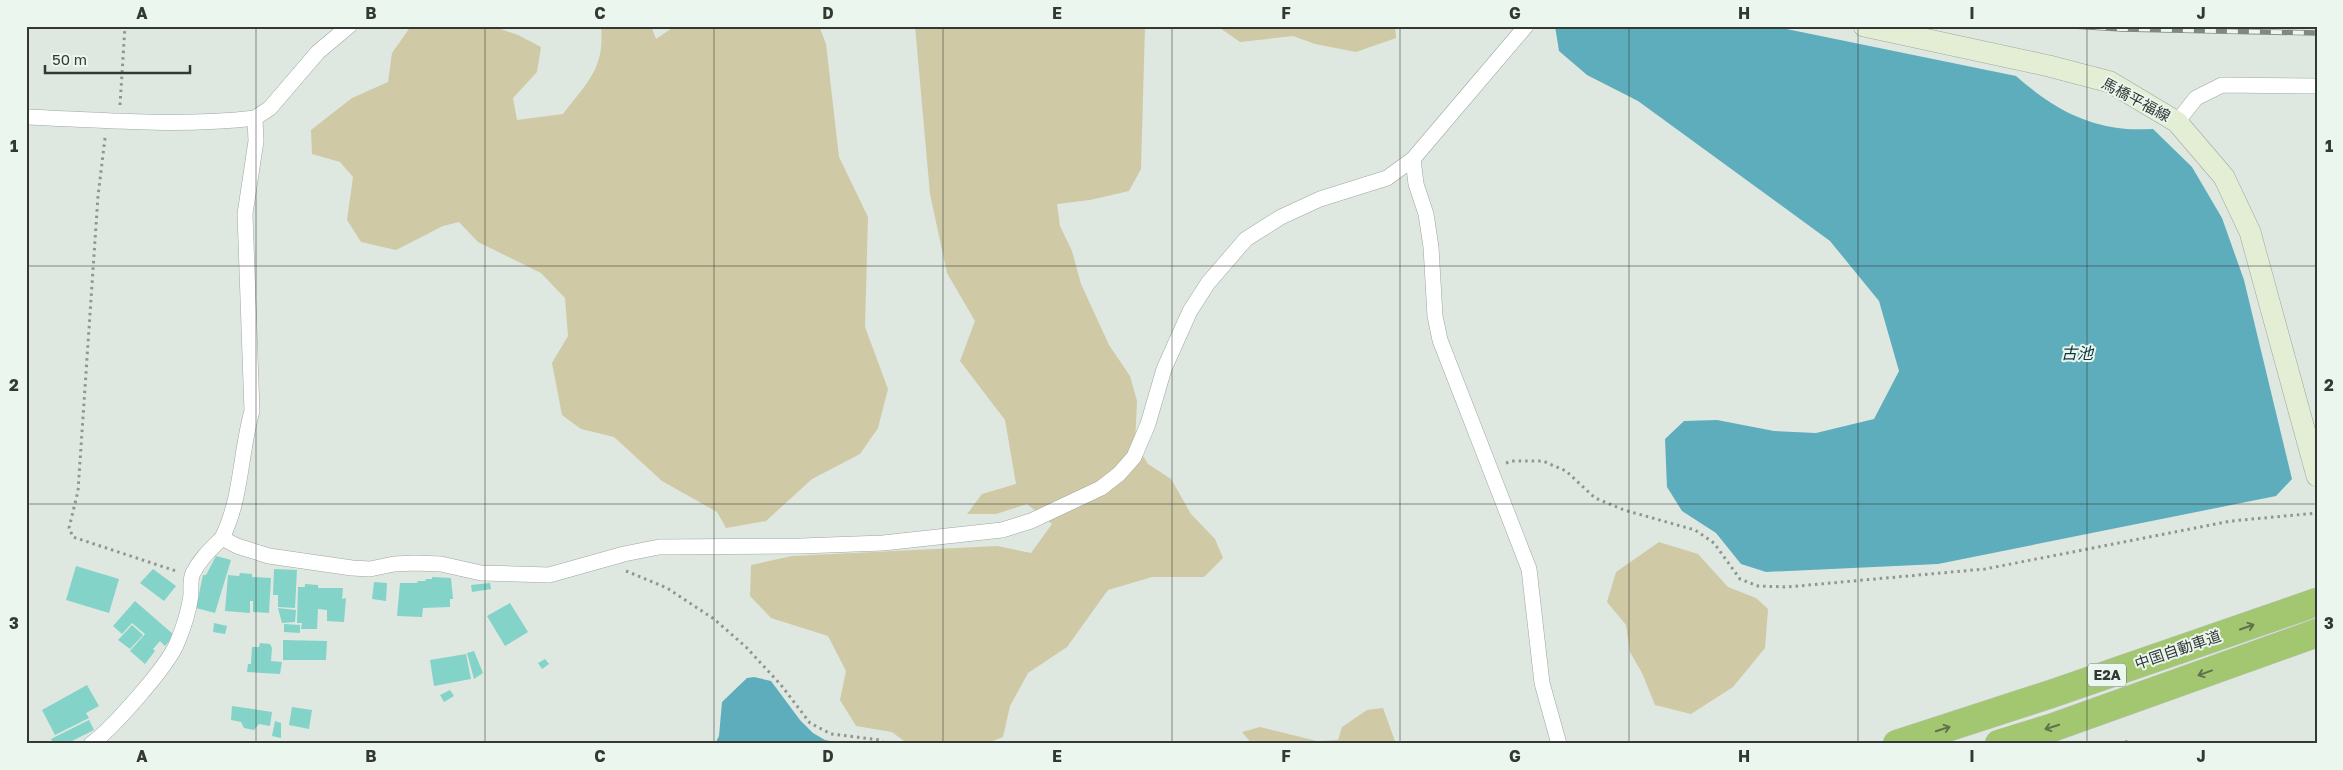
<svg xmlns="http://www.w3.org/2000/svg" width="2343" height="770" font-family="'Golos Text','Noto Sans JP',sans-serif">
	<style>
		.green { fill: #cfc9a5 }
		.water { fill: #5eadbd }
		.building { fill: #83d3c8 }
		.lines { fill: none; stroke-linecap: round; stroke-linejoin: round }
		.minor-casing { stroke: #9ea7a1; stroke-width: 16 }
		.secondary-casing { stroke: #9ea7a1; stroke-width: 22 }
		.motorway-casing { stroke: #c2c3c2; stroke-width: 29 }
		.path { stroke: #8f9691; stroke-width: 3; stroke-dasharray: 2.5 4; stroke-linecap: butt }
		.minor { stroke: #fff; stroke-width: 15 }
		.secondary { stroke: #e3eed4; stroke-width: 21 }
		.motorway { stroke: #a2c770; stroke-width: 28 }
		.rail-casing { stroke: #818883; stroke-width: 5.5 }
		.rail { stroke: #ebf6ef; stroke-width: 4; stroke-dasharray: 11; stroke-linecap: butt }
		.oneway { stroke: #60714d }
		.grid { fill: none; stroke: #343835; stroke-width: 1; stroke-opacity: 0.55 }
		.labels { text-anchor: middle; stroke-width: 4; stroke-linejoin: round; paint-order: stroke }
		.shield { fill: #ebf6ef; stroke: #6b716d; stroke-width: 1 }
		.shield-label { font-size: 14px; font-weight: bold; fill: #343835 }
		.street-label { font-size: 15px; fill: #343835; stroke: #ebf6ef }
		.water-label { font-size: 16px; font-style: italic; fill: #0d343b; stroke: #ebf6ef }
		.neatline { fill: none; stroke: #343835; stroke-width: 2 }
		.grid-label { font-size: 16px; text-anchor: middle; font-weight: bold; fill: #343835 }
	</style>
	<rect width="100%" height="100%" fill="#dee8e1"/>
	<path class="green" d="M411,26h81l26,9 23,12 -4,25 -24,26 4,22 46,-6c24,-32 42,-45 38,-88h50l5,13 19,-13h144l7,18 13,113 29,60 -3,110 23,62 -10,39 -18,26 -48,25 -46,42 -40,7 -9,-16 -55,-31 -48,-44 -33,-8 -19,-14 -10,-52 16,-27 -3,-38 -24,-25 -63,-31 -19,-20 -16,4 -47,24 -35,-8 -14,-22 6,-43 -13,-15 -28,-8 -1,-24 41,-32 36,-16 4,-29z
		M915,26h230l-4,143 -12,22 -39,9 -33,4 3,22 12,25 9,33 28,61 21,31 7,25 -2,42 13,21 23,15 20,35 24,25 8,19 -19,19h-52l-44,13 -41,57 -39,26 -18,33 -7,31 -18,7h-77l-16,-12 -36,-6 -16,-26 6,-29 -18,-35 -57,-18 -21,-22 1,-31 41,-9 205,-10 34,7 21,-29 -25,-20 -31,10h-29l15,-20 34,-10 -11,-64 -45,-59 15,-40 -28,-48 -17,-79z
		M1217,26h178l1,12 -40,14 -41,-8 -22,-8 -53,6z
		M1659,542l39,12 30,33 28,11 12,11 -3,39 -32,39 -42,27 -36,-9 -13,-32 -12,-21 -4,-27 -19,-23 9,-30z
		M1383,708l13,36h-144l-10,-12 18,-5 57,14 21,-1 4,-13 25,-17z"/>
	<path class="water" d="M1555,26h217l244,50c31,27 60,46 102,52 11,2 24,1 35,1l39,38 30,51 22,62 48,199 -16,17 -338,68 -172,8 -25,-8 -25,-31 -34,-22 -15,-24 -2,-48 19,-18 33,-1 57,11 42,2 58,-14 25,-48 -20,-70 -49,-60 -192,-140 -51,-26 -28,-24z
		M754,677l17,4 29,39 13,13 12,7 22,4h-132l4,-8 3,-34 25,-24z"/>
	<path class="building" d="M216,556l15,4 -16,53 -19,-5 7,-33h3z
		M76,566l43,13 -10,34 -43,-13z
		M153,569l23,17 -12,15 -24,-18z
		M274,569l23,1 -2,38 -17,-1v-12h-5z
		M240,573l12,1v3l19,1 -2,35 -16,-1v-11h-3v12l-25,-2 3,-36 11,1z
		M432,577l19,1 2,21h-3v8l-27,1 -1,9 -25,-1 3,-33h17l1,-2h7l1,-2h6z
		M374,582l13,1 -1,18 -14,-2z
		M490,583l1,6 -19,3 -1,-7z
		M305,584l13,1v3h25l-1,11 4,-1 -2,24 -17,-1v-11l-9,-1 -1,20h-16l1,-6h-5l1,-36h7z
		M135,601l39,34 -9,11 -5,-5 -7,8 2,2 -10,13 -15,-13 15,-17 -13,-11 -10,11 -9,-8z
		M510,603l18,29 -23,14 -18,-30z
		M278,608l18,2 -1,12 -13,1z
		M214,623l13,3 -2,8 -12,-2z
		M284,624l16,1v8l-16,-1z
		M132,625l11,10 -13,14 -12,-9z
		M283,640l44,1 -1,19h-43z
		M260,643l10,1 2,4 -1,13 11,1 -2,12 -33,-2 1,-8h3l1,-17h7z
		M474,651l9,22 -9,6 -7,-26z
		M466,654l5,25 -37,7 -4,-26z
		M545,659l4,5 -7,5 -4,-6z
		M87,685l12,21 -13,7 3,5 -34,17 -13,-25z
		M450,690l4,6 -10,6 -4,-7z
		M232,706l40,6 -2,14 -11,-2 -5,6 -10,-2 -3,-6 -10,-2z
		M292,707l20,3 -3,19 -20,-4z
		M89,720l5,10 -28,14h-12l-3,-5z
		M275,721l6,2v15l-9,-2z"/>
	<g class="lines">
		<defs>
			<path id="minor" d="M349,26l-31,26 -48,56 -15,10 1,23 -11,73 7,197c-12,42 -10,87 -30,127l15,8 32,10 83,12 18,1 24,-5 21,-1 26,1 40,9 68,2 75,-21 35,-7 142,-1 82,-3 119,-13 29,-9 70,-33 18,-14 15,-17 14,-33 16,-55 26,-58 18,-28 38,-44 35,-22 39,-18 67,-21 26,-19 113,-133
				M26,117c76,3 154,10 229,1
				M2177,122l19,-24 26,-13 95,1
				M1413,159l3,25 10,30 5,33 4,69 5,24 89,229 13,114 17,61
				M91,744c21,-15 77,-78 86,-101 6,-14 12,-33 14,-48 0,-7 -1,-16 2,-22 7,-14 18,-24 29,-35"/>
			<path id="secondary" d="M1864,26l185,40 61,16 67,40 47,55 26,55 67,244"/>
			<path id="motorway" d="M1897,744l157,-51 263,-91
				M1999,744l55,-17 263,-94"/>
		</defs>
		<use href="#minor" class="minor-casing"/>
		<use href="#secondary" class="secondary-casing"/>
		<use href="#motorway" class="motorway-casing"/>
		<path class="path" d="M120,105l5,-79
			M105,138l-7,58 -20,295 -9,37 4,9 103,34
			M1506,463l6,-2h31l23,10 29,27 29,12 71,20 19,13 26,36 18,7 29,1 198,-18 246,-48 86,-8
			M626,571l41,17 47,31 32,28 35,38 29,38 21,11 50,6 4,4
			M2119,744l10,-3"/>
		<use href="#minor" class="minor"/>
		<use href="#secondary" class="secondary"/>
		<use href="#motorway" class="motorway"/>
		<defs>
			<path id="rail" d="M2073,26l49,3 195,4"/>
		</defs>
		<use href="#rail" class="rail-casing"/>
		<use href="#rail" class="rail"/>
	</g>
	<defs><path id="oneway-shaft" d="M-6 0H5M1.5-3L5.5 0L1.5 3" fill="none" stroke-width="1.6" stroke-linecap="round" stroke-linejoin="round" transform="scale(1.25)"/></defs>
	<g class="oneway">
		<use href="#oneway-shaft" transform="translate(2247 627) rotate(-19)"/>
		<use href="#oneway-shaft" transform="translate(2205 673) rotate(160)"/>
		<use href="#oneway-shaft" transform="translate(2052 727) rotate(162)"/>
		<use href="#oneway-shaft" transform="translate(1943 729) rotate(-18)"/>
	</g>
	<path class="grid" d="M256,26v718M485,26v718M714,26v718M943,26v718M1172,26v718M1400,26v718M1629,26v718M1858,26v718M2087,26v718M26,266h2291M26,504h2291"/>
	<g class="labels">
		<rect class="shield" x="2088" y="663.5" width="38" height="23" rx="4"/>
		<g class="shield-label">
			<text x="2107" y="680">E2A</text>
		</g>
		<g class="street-label">
			<text transform="translate(2136 100) rotate(28)" y="5">馬橋平福線</text>
			<text transform="translate(2178 650) rotate(-19)" y="5">中国自動車道</text>
		</g>
		<g class="water-label">
			<text x="2077" y="359">古池</text>
		</g>
	</g>
	<rect width="2343" height="770" fill="none" stroke="#ebf6ef" stroke-width="55"/>
	<path d="M45 65v8h145v-8" fill="none" stroke="#343835" stroke-width="2.5"/>
	<text x="52" y="65" font-size="15" fill="#343835" stroke="#ebf6ef" stroke-width="4" paint-order="stroke">50 m</text>
	<rect x="28" y="28" width="2288" height="714" class="neatline"/>
	<g class="grid-label">
		<text x="142" y="19">A</text>
		<text x="371" y="19">B</text>
		<text x="600" y="19">C</text>
		<text x="828" y="19">D</text>
		<text x="1057" y="19">E</text>
		<text x="1286" y="19">F</text>
		<text x="1515" y="19">G</text>
		<text x="1744" y="19">H</text>
		<text x="1972" y="19">I</text>
		<text x="2201" y="19">J</text>
		<text x="14" y="152">1</text>
		<text x="2329" y="152">1</text>
		<text x="14" y="391">2</text>
		<text x="2329" y="391">2</text>
		<text x="14" y="629">3</text>
		<text x="2329" y="629">3</text>
		<text x="142" y="762">A</text>
		<text x="371" y="762">B</text>
		<text x="600" y="762">C</text>
		<text x="828" y="762">D</text>
		<text x="1057" y="762">E</text>
		<text x="1286" y="762">F</text>
		<text x="1515" y="762">G</text>
		<text x="1744" y="762">H</text>
		<text x="1972" y="762">I</text>
		<text x="2201" y="762">J</text>
	</g>
</svg>
